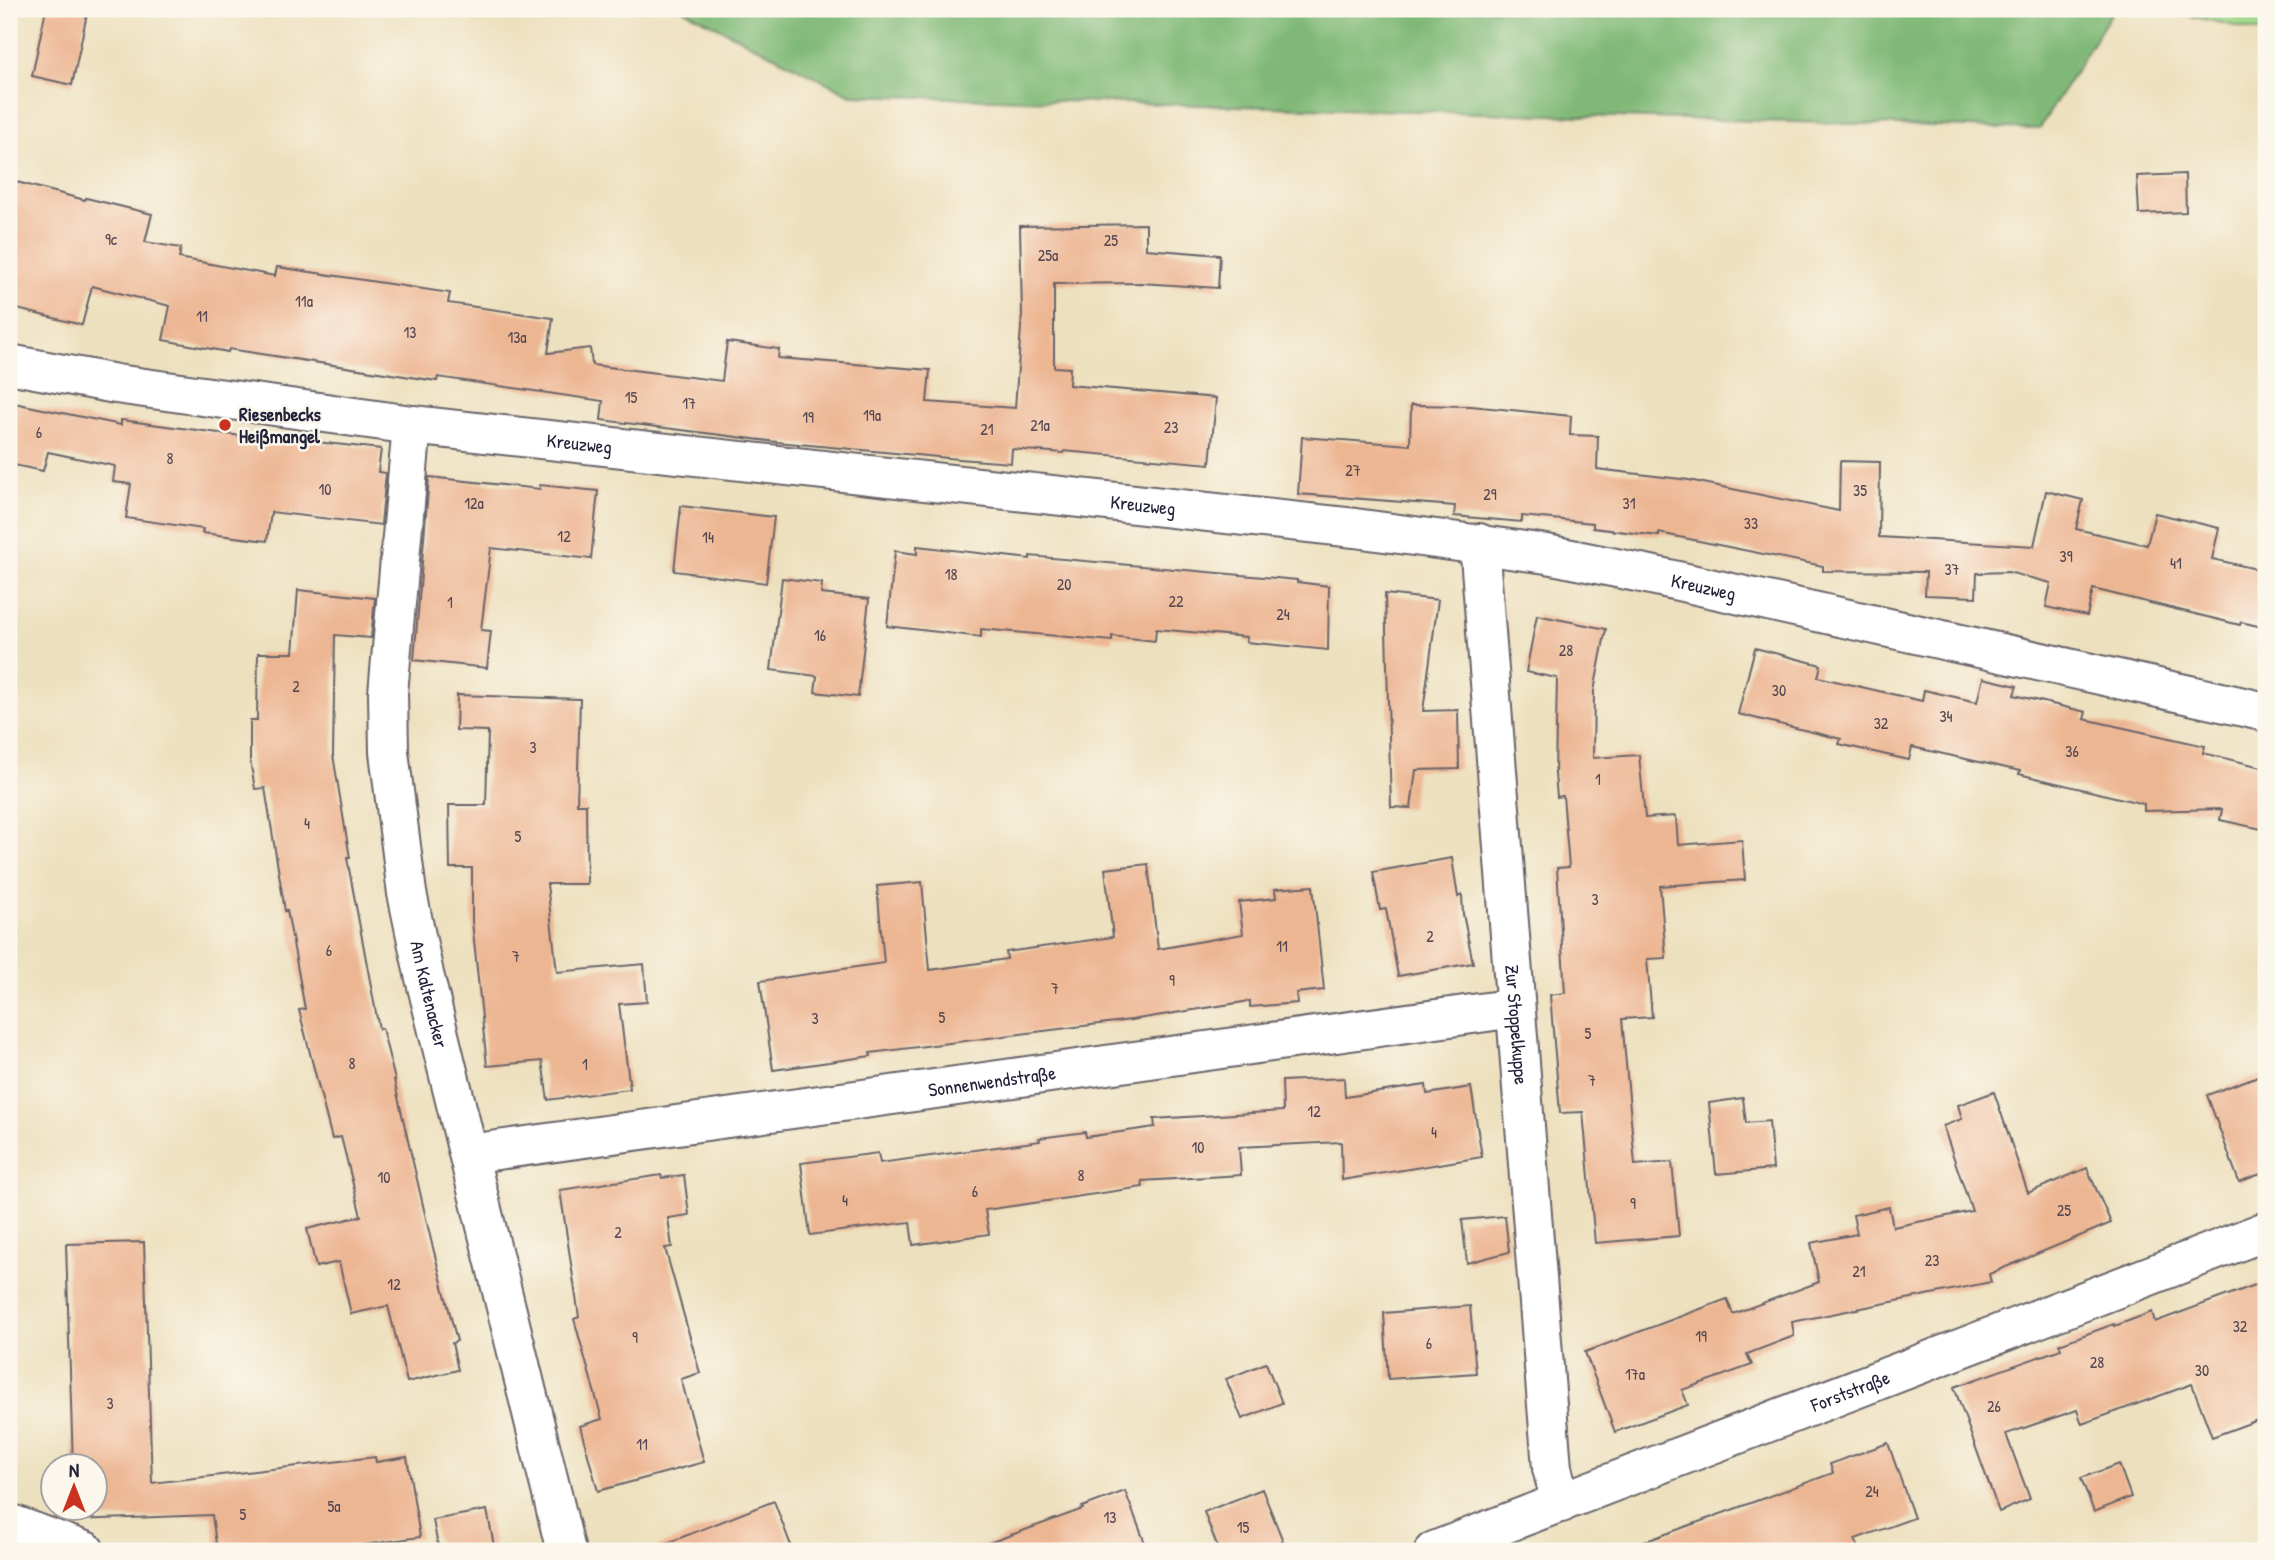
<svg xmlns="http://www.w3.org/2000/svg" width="2275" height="1560" font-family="'Patrick Hand',sans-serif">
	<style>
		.green { fill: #a1d98b; stroke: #627e63; stroke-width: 2 }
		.forest { fill: #80b977; stroke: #516e59; stroke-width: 2 }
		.building { fill: #edb693 }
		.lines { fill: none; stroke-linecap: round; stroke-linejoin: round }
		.minor-casing { stroke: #696469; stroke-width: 42 }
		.minor { stroke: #fff; stroke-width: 38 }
		.poi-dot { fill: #c8321e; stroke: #fbf7ec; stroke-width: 2.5 }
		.labels { text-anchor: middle; stroke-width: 5; stroke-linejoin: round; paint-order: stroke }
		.number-label { font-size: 16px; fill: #554751 }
		.poi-label { font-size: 19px; font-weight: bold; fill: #22223b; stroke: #fbf7ec; text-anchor: start }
		.street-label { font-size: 19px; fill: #22223b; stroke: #fbf7ec }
	</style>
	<rect width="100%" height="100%" fill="#fbf7ec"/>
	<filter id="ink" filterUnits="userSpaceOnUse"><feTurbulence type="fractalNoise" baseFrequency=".0143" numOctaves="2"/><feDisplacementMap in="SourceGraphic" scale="14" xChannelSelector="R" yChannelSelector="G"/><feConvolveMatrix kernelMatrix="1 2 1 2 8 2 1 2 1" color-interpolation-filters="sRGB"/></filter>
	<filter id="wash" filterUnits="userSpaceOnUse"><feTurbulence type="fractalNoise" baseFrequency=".00686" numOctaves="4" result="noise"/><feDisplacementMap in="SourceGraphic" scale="28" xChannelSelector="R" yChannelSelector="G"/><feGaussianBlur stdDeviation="1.57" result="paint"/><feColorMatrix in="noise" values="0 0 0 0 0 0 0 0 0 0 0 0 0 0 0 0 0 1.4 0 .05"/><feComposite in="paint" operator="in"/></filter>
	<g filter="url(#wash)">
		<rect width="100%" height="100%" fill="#ede0be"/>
		<path class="green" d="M2160,9h106v24z"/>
		<path class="forest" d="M682,9h1432l-75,120 -1188,-34z"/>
		<g id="blocks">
			<path class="building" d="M46,9h42l-16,76 -40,-9z
				M2185,174l1,38 -47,2 -2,-38z
				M9,180l76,20 1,-2 66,16 -7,28 36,6 -2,10 96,18 2,-9 173,26 -2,10 105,15 -5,35 42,-5 2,17 130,16 5,-39 52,7 -1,9 152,12 -3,32 88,6 7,-94 -2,-88 126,-2v25l74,6 -2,33 -77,-5 -87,1v83l16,1 -1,17 147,13 -6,66 -146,-13v2l-52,-4 -1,14 -52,-4 -182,-17 -176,-22 2,-19 -165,-24 -1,4 -208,-32 -1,3 -65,-12 7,-34 -78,-20 -10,39 -73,-18z
				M9,402l112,23v-5l158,21v-3l102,11 -3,23 8,1 -5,52 -110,-13 -4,29 -65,-8 1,-4 -77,-11 5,-34 -18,-2 2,-16 -67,-14 -5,19 -34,-7z
				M1411,405l60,1 100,10 -1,19 28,1 -1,33 92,11 150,31 1,-50 40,1 -1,75 155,9 12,-55 37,9 -7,29 71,16 8,-32 64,15 -7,31 54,12v57l-25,-6 -1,3 -147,-36 -6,27 -41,-9 5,-24 -43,-11 -31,1 -1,24 -51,-2 1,-23 -103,-1v-5l-164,-33v3l-66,-8v-5l-71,-7v6l-68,-6 1,-10 -157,-12 4,-57 108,8z
				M429,477l111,12v-4l58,6 -7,68 -100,-11 -10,82 10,1 -4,37 -73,-8z
				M681,506l93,11 -8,66 -92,-12z
				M917,546l113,13v-3l267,24v2l32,4 -1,64 -82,-8 1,-5 -91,-8 -1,12 -43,-5v5l-131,-12v8l-94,-11 8,-75 22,3z
				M782,578l40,5 -1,11 48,5 -11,98 -43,-5 2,-16 -46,-6z
				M298,590l77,8 -4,40 -36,-3 -2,120 17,103h-3l32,171 3,-1 13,52h-1l37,160 26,101 -5,2 6,27 -51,12 -19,-76 -37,8 -12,-52 -23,5 -9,-38 54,-13 -20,-79 -9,2 -33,-129 6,-1 -18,-99 -2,1 -20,-123 -10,1 -5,-29v-40h7l1,-67h35z
				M1385,594l53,6 -15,111 35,-1 1,59 -43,1 -5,38 -20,-1z
				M1537,615l69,14 -12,62 -1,67 46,-3 6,63 31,-2 2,29 64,-5 3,40 -85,6 6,72 -19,1 5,58 -30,2 13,146 37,-3 7,74 -84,7 -12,-131 -23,1 -10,-118 15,-2 -8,-125 12,-1 -6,-71 -6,1 -2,-23 2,-96 -31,-6z
				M1755,648l66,17 -3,12 104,24 2,-11 53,12 6,-24 34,8 -3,9 72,17 -2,7 121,27 -2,7 63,15v62l-46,-10 2,-11 -78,2v-7l-125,-30 1,-3 -108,-24 -3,13 -70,-16 2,-5 -103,-25z
				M457,695l123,4 -3,105h9l1,80h-40l10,88 87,-8 3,38 -28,2 11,85 -82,11 -6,-39 -55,5 -15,-145v-53h-22l-1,-63h37l2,-74 -32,-1z
				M1452,858l6,39 4,-2 1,19 10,49 -75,13 -12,-67 -6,1 -7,-38z
				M1148,864l10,85 85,-15 -4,-32 37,-4 -1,-9 38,-3 11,104 -28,3 1,10 -47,4v-6l-119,19 -261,33 1,3 -98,14 -13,-89 124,-18 -7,-77 45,-4 8,88 77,-11 -1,-7 107,-15 -8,-68z
				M2266,1073v99l-27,10 -32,-87z
				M1344,1078l1,19 81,-12 1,9 44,-7 11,70 -140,23 -1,-38 -102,5 2,28 -99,6 1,6 -158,23 4,24 -76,11 -3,-23 -100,13 -9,-72 77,-10 2,10 160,-22 -1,-3 46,-6 1,5 69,-10 -1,-8 129,-8 -1,-30z
				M1994,1092l34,101 59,-25 24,55 -122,51 2,8 -199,40 2,14 -47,18 5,11 -70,25 6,15 -73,27 -30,-80 142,-53 6,15 86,-32 -8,-39 46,-9 -4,-19 36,-8 4,20 79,-16 -29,-85 19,-7 -4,-14z
				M1743,1098l3,25 23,-2 4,48 -57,5 -7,-71z
				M661,1175l1,3 22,-3 5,40 -21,3 4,29 -7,1 35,125 -19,6 23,83 -106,29 -18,-65 22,-7 -28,-100 5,-2 -19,-127z
				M1505,1216l4,36 -42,11 -5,-43z
				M144,1242l8,241 223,-26 1,5 31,-5 13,80 -100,14h-103l-5,-36 -137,5 -1,-12h20v-42h-21l-7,-222z
				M2266,1281v136l-54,20 -20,-53 -110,40 -5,-14 -71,24 24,65 -31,13 -45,-125 107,-38 -2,-5 55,-20 1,2 37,-14 3,10z
				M1470,1306l6,67 -88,6 -4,-66z
				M1266,1363l16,40 -40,16 -16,-40z
				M1888,1443l26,75 -59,21 5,12h-229l-1,-4 203,-74 -3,-9z
				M2119,1464l12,33 -37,15 -13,-34z
				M1262,1489l21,52 -26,10h-38l-15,-39z
				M1125,1491l23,60h-169l-1,-4 105,-38 -1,-2z
				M774,1501l19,50h-141v-2z
				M487,1510l8,41h-56l-6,-31z"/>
		</g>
	</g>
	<g filter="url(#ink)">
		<use href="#blocks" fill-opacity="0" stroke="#696469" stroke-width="2"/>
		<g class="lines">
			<defs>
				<g id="minor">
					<path id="s1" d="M9,364l107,20 296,41 943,103 192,26 104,21 615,137"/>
					<path id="s2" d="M412,425l-24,268 1,59 18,141 17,81 142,577"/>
					<path id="s3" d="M1479,543l73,925 9,35"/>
					<path id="s4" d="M469,1154l1046,-146"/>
					<path d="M9,1523l76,28"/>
					<path id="s5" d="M1434,1551l832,-320"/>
				</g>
			</defs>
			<use href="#minor" class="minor-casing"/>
			<use href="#minor" class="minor"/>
		</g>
	</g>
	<circle class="poi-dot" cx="225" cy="425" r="7"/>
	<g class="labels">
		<g class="number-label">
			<text x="111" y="245">9c</text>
			<text x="1111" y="246">25</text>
			<text x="1048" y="261">25a</text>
			<text x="304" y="307">11a</text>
			<text x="202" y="322">11</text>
			<text x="410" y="338">13</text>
			<text x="517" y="343">13a</text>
			<text x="631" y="403">15</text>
			<text x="689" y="409">17</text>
			<text x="872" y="421">19a</text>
			<text x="808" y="423">19</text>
			<text x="1040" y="431">21a</text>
			<text x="1171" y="433">23</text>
			<text x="987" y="435">21</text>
			<text x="39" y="438">6</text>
			<text x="170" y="464">8</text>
			<text x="1353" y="476">27</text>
			<text x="325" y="495">10</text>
			<text x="1860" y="496">35</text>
			<text x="1490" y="500">29</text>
			<text x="474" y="509">12a</text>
			<text x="1629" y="509">31</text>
			<text x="1751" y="529">33</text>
			<text x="564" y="542">12</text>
			<text x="708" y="543">14</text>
			<text x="2066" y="562">39</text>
			<text x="2176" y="569">41</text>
			<text x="1952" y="575">37</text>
			<text x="951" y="580">18</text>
			<text x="1064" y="590">20</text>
			<text x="1176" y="607">22</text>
			<text x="450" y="608">1</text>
			<text x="1283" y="620">24</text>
			<text x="820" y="641">16</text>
			<text x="1566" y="656">28</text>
			<text x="296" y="692">2</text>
			<text x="1779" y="696">30</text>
			<text x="1946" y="722">34</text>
			<text x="1881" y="729">32</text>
			<text x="533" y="753">3</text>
			<text x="2072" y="757">36</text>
			<text x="1598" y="785">1</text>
			<text x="307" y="829">4</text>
			<text x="518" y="842">5</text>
			<text x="1595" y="905">3</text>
			<text x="1430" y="942">2</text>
			<text x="1282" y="952">11</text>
			<text x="329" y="956">6</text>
			<text x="516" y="962">7</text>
			<text x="1172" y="986">9</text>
			<text x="1055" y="994">7</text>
			<text x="942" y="1023">5</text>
			<text x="815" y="1024">3</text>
			<text x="1588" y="1039">5</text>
			<text x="352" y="1069">8</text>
			<text x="585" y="1070">1</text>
			<text x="1592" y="1086">7</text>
			<text x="1314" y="1117">12</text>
			<text x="1434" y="1138">4</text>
			<text x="1198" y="1153">10</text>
			<text x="1081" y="1181">8</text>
			<text x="384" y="1183">10</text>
			<text x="975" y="1197">6</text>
			<text x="845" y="1206">4</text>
			<text x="1633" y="1209">9</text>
			<text x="2064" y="1216">25</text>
			<text x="618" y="1238">2</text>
			<text x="1932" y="1266">23</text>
			<text x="1859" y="1277">21</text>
			<text x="394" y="1290">12</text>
			<text x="2240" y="1332">32</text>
			<text x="1701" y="1342">19</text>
			<text x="635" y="1343">9</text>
			<text x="1429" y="1349">6</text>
			<text x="2097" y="1368">28</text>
			<text x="2202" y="1376">30</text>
			<text x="1635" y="1380">17a</text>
			<text x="110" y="1409">3</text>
			<text x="1994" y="1412">26</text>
			<text x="642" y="1450">11</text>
			<text x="1872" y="1497">24</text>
			<text x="334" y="1512">5a</text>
			<text x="243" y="1520">5</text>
			<text x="1110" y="1523">13</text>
			<text x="1243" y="1533">15</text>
		</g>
		<g class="poi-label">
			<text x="239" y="421">Riesenbecks<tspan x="239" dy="22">Heißmangel</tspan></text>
		</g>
		<g class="street-label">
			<text dy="7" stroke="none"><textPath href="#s1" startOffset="576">Kreuzweg</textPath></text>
			<text dy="7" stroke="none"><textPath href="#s1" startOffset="1143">Kreuzweg</textPath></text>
			<text dy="7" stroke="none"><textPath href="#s1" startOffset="1710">Kreuzweg</textPath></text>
			<text dy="7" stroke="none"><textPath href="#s2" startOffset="574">Am Kaltenacker</textPath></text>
			<text dy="7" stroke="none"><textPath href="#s3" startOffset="483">Zur Stoppelkuppe</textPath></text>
			<text dy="7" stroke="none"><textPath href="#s4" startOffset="528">Sonnenwendstraße</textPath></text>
			<text dy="7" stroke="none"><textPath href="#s5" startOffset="446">Forststraße</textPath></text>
		</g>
	</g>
	<rect width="2275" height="1560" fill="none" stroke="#fbf7ec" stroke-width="35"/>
	<g transform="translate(74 1487)"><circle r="33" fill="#fbf7ec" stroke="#a4a2a5" stroke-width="2"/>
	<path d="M0-5L12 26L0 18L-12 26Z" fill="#c8321e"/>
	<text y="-10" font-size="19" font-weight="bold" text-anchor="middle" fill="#22223b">N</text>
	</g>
</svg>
